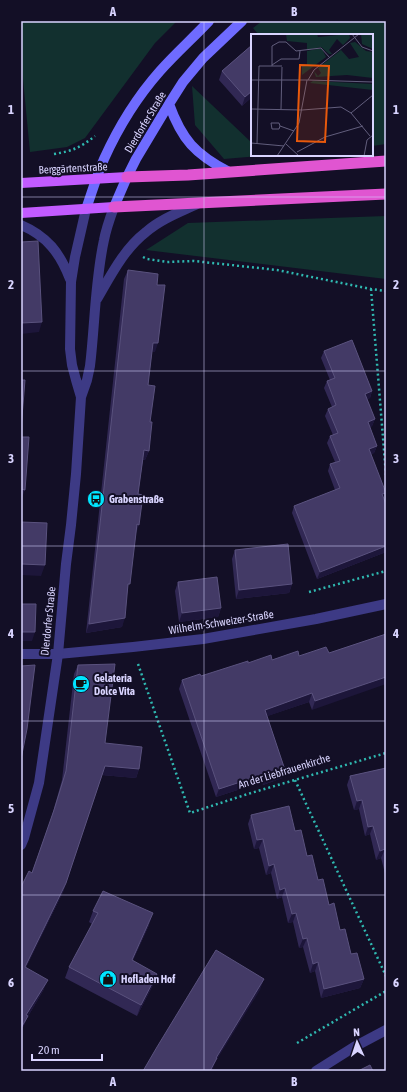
<svg xmlns="http://www.w3.org/2000/svg" width="407" height="1092" font-family="'Asap Condensed',sans-serif">
	<style>
		.green { fill: #12302f }
		.lines { fill: none; stroke-linecap: round; stroke-linejoin: round }
		.path { stroke: #2fb8b0; stroke-width: 2.5; stroke-dasharray: 2 3; stroke-linecap: butt }
		.minor { stroke: #3d3a85; stroke-width: 10 }
		.tertiary { stroke: #3d3a85; stroke-width: 10 }
		.secondary { stroke: #6f6bff; stroke-width: 10 }
		.primary { stroke: #c25bff; stroke-width: 10 }
		.trunk { stroke: #e055d1; stroke-width: 11 }
		.wall { fill: #312854 }
		.shaded-wall { fill: #1d163a }
		.building { fill: #433a66; stroke: #5a527e }
		.grid { fill: none; stroke: #d9d4ff; stroke-width: 1; stroke-opacity: 0.55 }
		.labels { text-anchor: middle; stroke-width: 4; stroke-linejoin: round; paint-order: stroke }
		.street-label { font-size: 11px; fill: #d9d4ff; stroke: #130f26 }
		.poi-label { font-size: 11px; font-weight: bold; fill: #d9d4ff; stroke: #130f26; text-anchor: start }
		.inset-road { fill: none; stroke: #625e7d; stroke-width: 1 }
		.view { fill: #e8590c; fill-opacity: 0.15; stroke: #e8590c; stroke-width: 2 }
		.inset-edge { fill: none; stroke: #d9d4ff; stroke-width: 2 }
		.neatline { fill: none; stroke: #d9d4ff; stroke-width: 1.5 }
		.grid-label { font-size: 13px; text-anchor: middle; font-weight: bold; fill: #d9d4ff }
	</style>
	<rect width="100%" height="100%" fill="#130f26"/>
	<path class="green" d="M54,21h123l-22,22 -70,95 -18,9 -37,5 -9,-94v-36z
		M262,21h124v123l-14,2v-111h-113l-6,-7z
		M192,86l60,57v12h18l-46,4 -29,-34z
		M386,216v63l-240,-29 42,-27z"/>
	<g class="lines">
		<path class="path" d="M54,154c18,-3 26,-6 41,-18
			M143,257l4,2 20,3 27,-1 83,9 94,19 15,2
			M371,289l15,186
			M309,592l77,-21
			M138,664l52,149 61,-20 135,-40
			M295,780l91,196
			M297,1043l89,-52"/>
		<path class="minor" d="M21,654h37l75,-7 70,-8 113,-20 70,-15
			M316,1071l38,-24 32,-17"/>
		<path class="tertiary" d="M21,225c26,11 39,28 49,54
			M97,299c14,-24 27,-50 49,-67 15,-13 34,-20 51,-28
			M81,397l-5,-17 -4,-15 -2,-16 1,-67 4,-25 11,-48
			M21,845l3,-7 15,-55 19,-129 8,-90 5,-39 5,-51 5,-77 6,-17 3,-14c5,-42 5,-85 14,-126 2,-11 6,-22 10,-33"/>
		<path class="secondary" d="M169,104c13,36 26,50 60,68
			M114,207l13,-30 9,-18 33,-55 14,-22 20,-24 39,-37
			M86,209c6,-17 11,-34 18,-50 14,-31 33,-62 56,-88 15,-17 33,-33 49,-50"/>
		<path class="primary" d="M21,183l106,-6
			M21,213l93,-6"/>
		<path class="trunk" d="M127,177l61,-2 198,-14
			M114,207l272,-13"/>
	</g>
	<path class="wall" d="M252,45v52l-10,9 -23,-26 3,-9z
		M128,270l29,15 -2,67h-3l-4,33 2,37 -1,29 -4,9h-2l-5,34 -2,40 -14,93 -36,6 38,-354z
		M324,351l48,40 -2,7 -3,1 8,20 -3,7 -2,1 7,19 -3,7 -3,1 15,50v48l-69,27 -25,-66 2,-7 41,-16 -7,-19 2,-7 5,-2 -8,-19 3,-7 3,-1 -8,-19 3,-7 4,-2 -8,-19 3,-7 3,-1 -9,-22z
		M235,550l57,34 -3,9 -53,6 -4,-40z
		M178,582l43,26 -3,9 -39,5 -4,-31z
		M386,634l-74,76 -3,-8 -42,14 18,54 -3,8 -19,7 -1,-3 -46,15 -37,-108 3,-9 19,-4 47,-13 51,-7 30,-3z
		M78,665l27,78 34,26 -3,9 -34,-3 -39,117 -37,75 18,22 -17,29 -3,7 -3,6 11,-159 19,-53 11,-39 12,-106z
		M386,768v109l-5,-19 -5,2 -6,-26 -5,2 -6,-27 -5,1 -7,-25 3,-9z
		M251,815l44,16 12,25 44,98 13,25 -4,9 -39,10 -6,-27 -5,2 -7,-26 -4,1 -6,-26 -5,1 -6,-26 -5,2 -6,-26 -5,2 -7,-27 -5,1 -6,-25z
		M93,911l56,14 -16,35 20,25 -16,31 -72,-38 4,-11 23,-43 -3,-2z"/>
	<path class="shaded-wall" d="M252,91v6l-10,9 3,-9z
		M42,322l-3,10 -18,2v-11z
		M153,343h5l-3,9h-5z
		M372,391l-2,7 -8,3 3,-7z
		M375,419l-3,7 -7,3 3,-7z
		M377,446l-3,7 -8,3 3,-7z
		M144,450l5,1 -4,9 -4,-1z
		M21,489l4,1 -4,10z
		M386,493l-3,7 -1,-6z
		M137,524l2,1 -3,9z
		M386,546v6l-69,27 3,-7z
		M21,564l24,1 -4,11 -20,-1z
		M292,584l-3,9 -53,6 3,-9z
		M221,608l-3,9 -39,5 3,-9z
		M125,618l-3,9 -36,6 3,-9z
		M21,632h14l-3,9h-11z
		M386,677v7l-74,26 3,-9z
		M312,693l-3,9 -47,16 3,-8z
		M105,766l34,3 -3,9 -34,-3z
		M285,770l-3,8 -19,7 3,-9z
		M265,774l-3,8 -46,15 3,-8z
		M362,800l-3,9 -5,1 3,-9z
		M373,826l-3,8 -5,2 3,-9z
		M263,839l-4,9 -5,1 3,-9z
		M385,849l-4,9 -5,2 4,-9z
		M274,864l-3,9 -5,2 3,-9z
		M66,883l-3,9 -41,84 3,-9z
		M285,888l-3,9 -5,2 3,-9z
		M153,913l-4,12 -21,46 4,-11z
		M296,913l-3,9 -5,1 4,-9z
		M307,938l-4,9 -4,1 4,-9z
		M318,962l-3,9 -5,2 3,-9z
		M157,974l-4,11 -16,31 4,-11z
		M264,979l-4,11 -44,71 -4,10h-2l6,-13z
		M364,979l-4,9 -39,10 3,-9z
		M48,980l-4,9 -17,29 -3,7 -3,6v-3l5,-13z"/>
	<path class="building" d="M252,45v46l-7,6 -23,-26z
		M38,241l4,81 -21,1v-81z
		M128,270l30,4 -1,11h8l-7,58h-5l-5,42 7,1 -5,36h2l-3,29 -5,-1 -6,44 5,1 -4,30 -2,-1 -7,60h-2l-3,34 -36,6z
		M352,340l20,51 -7,3 10,25 -7,3 9,24 -8,3 17,44 -4,1 4,10v42l-66,26 -26,-66 46,-18 -10,-24 10,-3 -10,-25 8,-3 -10,-24 8,-4 -9,-24 8,-3 -11,-27z
		M21,380h4l-4,49z
		M21,437h8l-4,53 -4,-1z
		M21,522l26,1 -2,42 -24,-1z
		M288,544l4,40 -53,6 -4,-40z
		M217,577l4,31 -39,5 -4,-31z
		M21,604h15l-1,28h-14z
		M386,634v43l-71,24 -3,-8 -47,17 20,60 -19,6 -1,-2 -46,15 -37,-109 18,-6 1,2 47,-15v2l23,-8 1,5 26,-9 1,5 27,-9 3,6z
		M115,664l-10,79 37,4 -3,22 -34,-3 -39,117 -41,84 23,13 -22,35 2,1 -7,12v-141l8,-16 3,2 22,-63 12,-39 12,-106z
		M35,665l-8,64 -6,30v-93z
		M386,768v86l-1,-5 -5,2 -7,-25 -5,1 -6,-27 -5,1 -7,-25z
		M289,806l6,25 6,-1 6,26 5,-1 6,25 5,-1 6,26 5,-2 6,27 5,-1 6,25 6,-1 7,26 -40,10 -6,-27 -5,2 -6,-26 -4,1 -7,-26 -4,1 -7,-26 -5,2 -6,-26 -5,2 -6,-27 -6,1 -6,-25z
		M103,891l50,22 -21,47 25,14 -16,31 -72,-38 29,-54 -5,-2z
		M216,950l48,29 -48,79h1l-7,13h-67l14,-24z
		M370,1065l3,6h-15z"/>
	<path class="grid" d="M204,21v1050M21,197h365M21,371h365M21,546h365M21,721h365M21,895h365"/>
	<defs>
		<symbol id="bus-disc" viewBox="-11 -11 22 22"><circle r="9.5" fill="#00e5ff" stroke="#130f26"/><path d="M-5-6H5V4H4V6H2V4H-2V6H-4V4H-5ZM-3.5-4V0h7V-4ZM-3.5 1.2v1.5H-2V1.2ZM2 1.2v1.5H3.5V1.2Z" fill="#111"/></symbol>
		<symbol id="cafe-disc" viewBox="-11 -11 22 22"><circle r="9.5" fill="#00e5ff" stroke="#130f26"/><path d="M-5.5-4.5H6V0H3Q3 3.5 0 3.5H-2.5Q-5.5 3.5-5.5 0ZM3-3.2v2h1.7v-2ZM-6 4.5H4V6H-6Z" fill="#111"/></symbol>
		<symbol id="shop-disc" viewBox="-11 -11 22 22"><circle r="9.5" fill="#00e5ff" stroke="#130f26"/><path d="M-5-2.5h2.3a2.7 3.5 0 0 1 5.4 0H5L5.5 6h-11ZM-1.5-2.5h3a1.5 2.3 0 0 0-3 0Z" fill="#111"/></symbol>
	</defs>
	<g fill-rule="evenodd">
		<use href="#bus-disc" x="86" y="489" width="20" height="20"/>
		<use href="#cafe-disc" x="71" y="674" width="20" height="20"/>
		<use href="#shop-disc" x="98" y="969" width="20" height="20"/>
	</g>
	<g class="labels">
		<g class="street-label">
			<text transform="translate(145 122) rotate(-59)" y="4">Dierdorfer Straße</text>
			<text transform="translate(73 168) rotate(-3)" y="4">Berggärtenstraße</text>
			<text transform="translate(48 621) rotate(-84)" y="4">Dierdorfer Straße</text>
			<text transform="translate(221 622) rotate(-9)" y="4">Wilhelm-Schweizer-Straße</text>
			<text transform="translate(284 771) rotate(-17)" y="4">An der Liebfrauenkirche</text>
		</g>
		<g class="poi-label">
			<text x="109" y="503">Grabenstraße</text>
			<text x="94" y="682">Gelateria<tspan x="94" dy="13">Dolce Vita</tspan></text>
			<text x="121" y="983">Hofladen Hof</text>
		</g>
	</g>
	<g transform="translate(251 34)">
		<rect width="122" height="122" fill="#130f26"/>
		<path d="M35,0h31l1,3 31,-3 1,4 -7,7 -6,-6 -8,11 3,4h-3l-8,-7 -14,3v-7l-20,-2zM110,0h12v15l-11,-5zM104,8l11,9 7,1v26l-26,-3 -31,2 -2,-6 4,5 3,-3 -3,-5 23,-18 8,9 10,-2 -9,-14zM66,15h5l4,8 -24,18v-9h5v-15zM62,47l60,3v6l-63,-7z" fill="#12302f"/>
		<path class="inset-road" d="M101,0l10,13 11,4M21,31l9,-6h18l1,-8M21,32v-20l7,-4h7l10,9 25,-3 9,10M0,46h57l6,-10 45,-36M57,46l65,2M0,75l51,1 39,-3 10,6 19,23M30,75l1,-42M100,79l22,-18M29,92l-1,3h-7l-1,-6h8l1,3 14,5M0,109l33,3M6,110l2,-78h23M35,110l13,12M46,118l28,-15 38,-11M26,122l22,-33 8,-43M113,122l3,-16 6,-5"/>
		<path class="view" d="M49,31l29,1 -4,76 -28,-1z"/>
		<rect width="122" height="122" class="inset-edge"/>
	</g>
	<rect width="407" height="1092" fill="none" stroke="#130f26" stroke-width="44"/>
	<g transform="translate(357 1042) rotate(357)" stroke="#130f26" stroke-width="3" paint-order="stroke">
	<path d="M0-3L7 15L0 10L-7 15Z" fill="#d9d4ff"/>
	<text y="-6" font-size="11" font-weight="bold" text-anchor="middle" fill="#d9d4ff">N</text>
	</g>
	<path d="M32 1054v6h70v-6" fill="none" stroke="#d9d4ff" stroke-width="2"/>
	<text x="38" y="1054" font-size="12" fill="#d9d4ff" stroke="#130f26" stroke-width="3" paint-order="stroke">20 m</text>
	<rect x="22" y="22" width="363" height="1048" class="neatline"/>
	<g class="grid-label">
		<text x="113" y="16">A</text>
		<text x="294" y="16">B</text>
		<text x="11" y="114">1</text>
		<text x="396" y="114">1</text>
		<text x="11" y="289">2</text>
		<text x="396" y="289">2</text>
		<text x="11" y="463">3</text>
		<text x="396" y="463">3</text>
		<text x="11" y="638">4</text>
		<text x="396" y="638">4</text>
		<text x="11" y="813">5</text>
		<text x="396" y="813">5</text>
		<text x="11" y="987">6</text>
		<text x="396" y="987">6</text>
		<text x="113" y="1086">A</text>
		<text x="294" y="1086">B</text>
	</g>
</svg>
